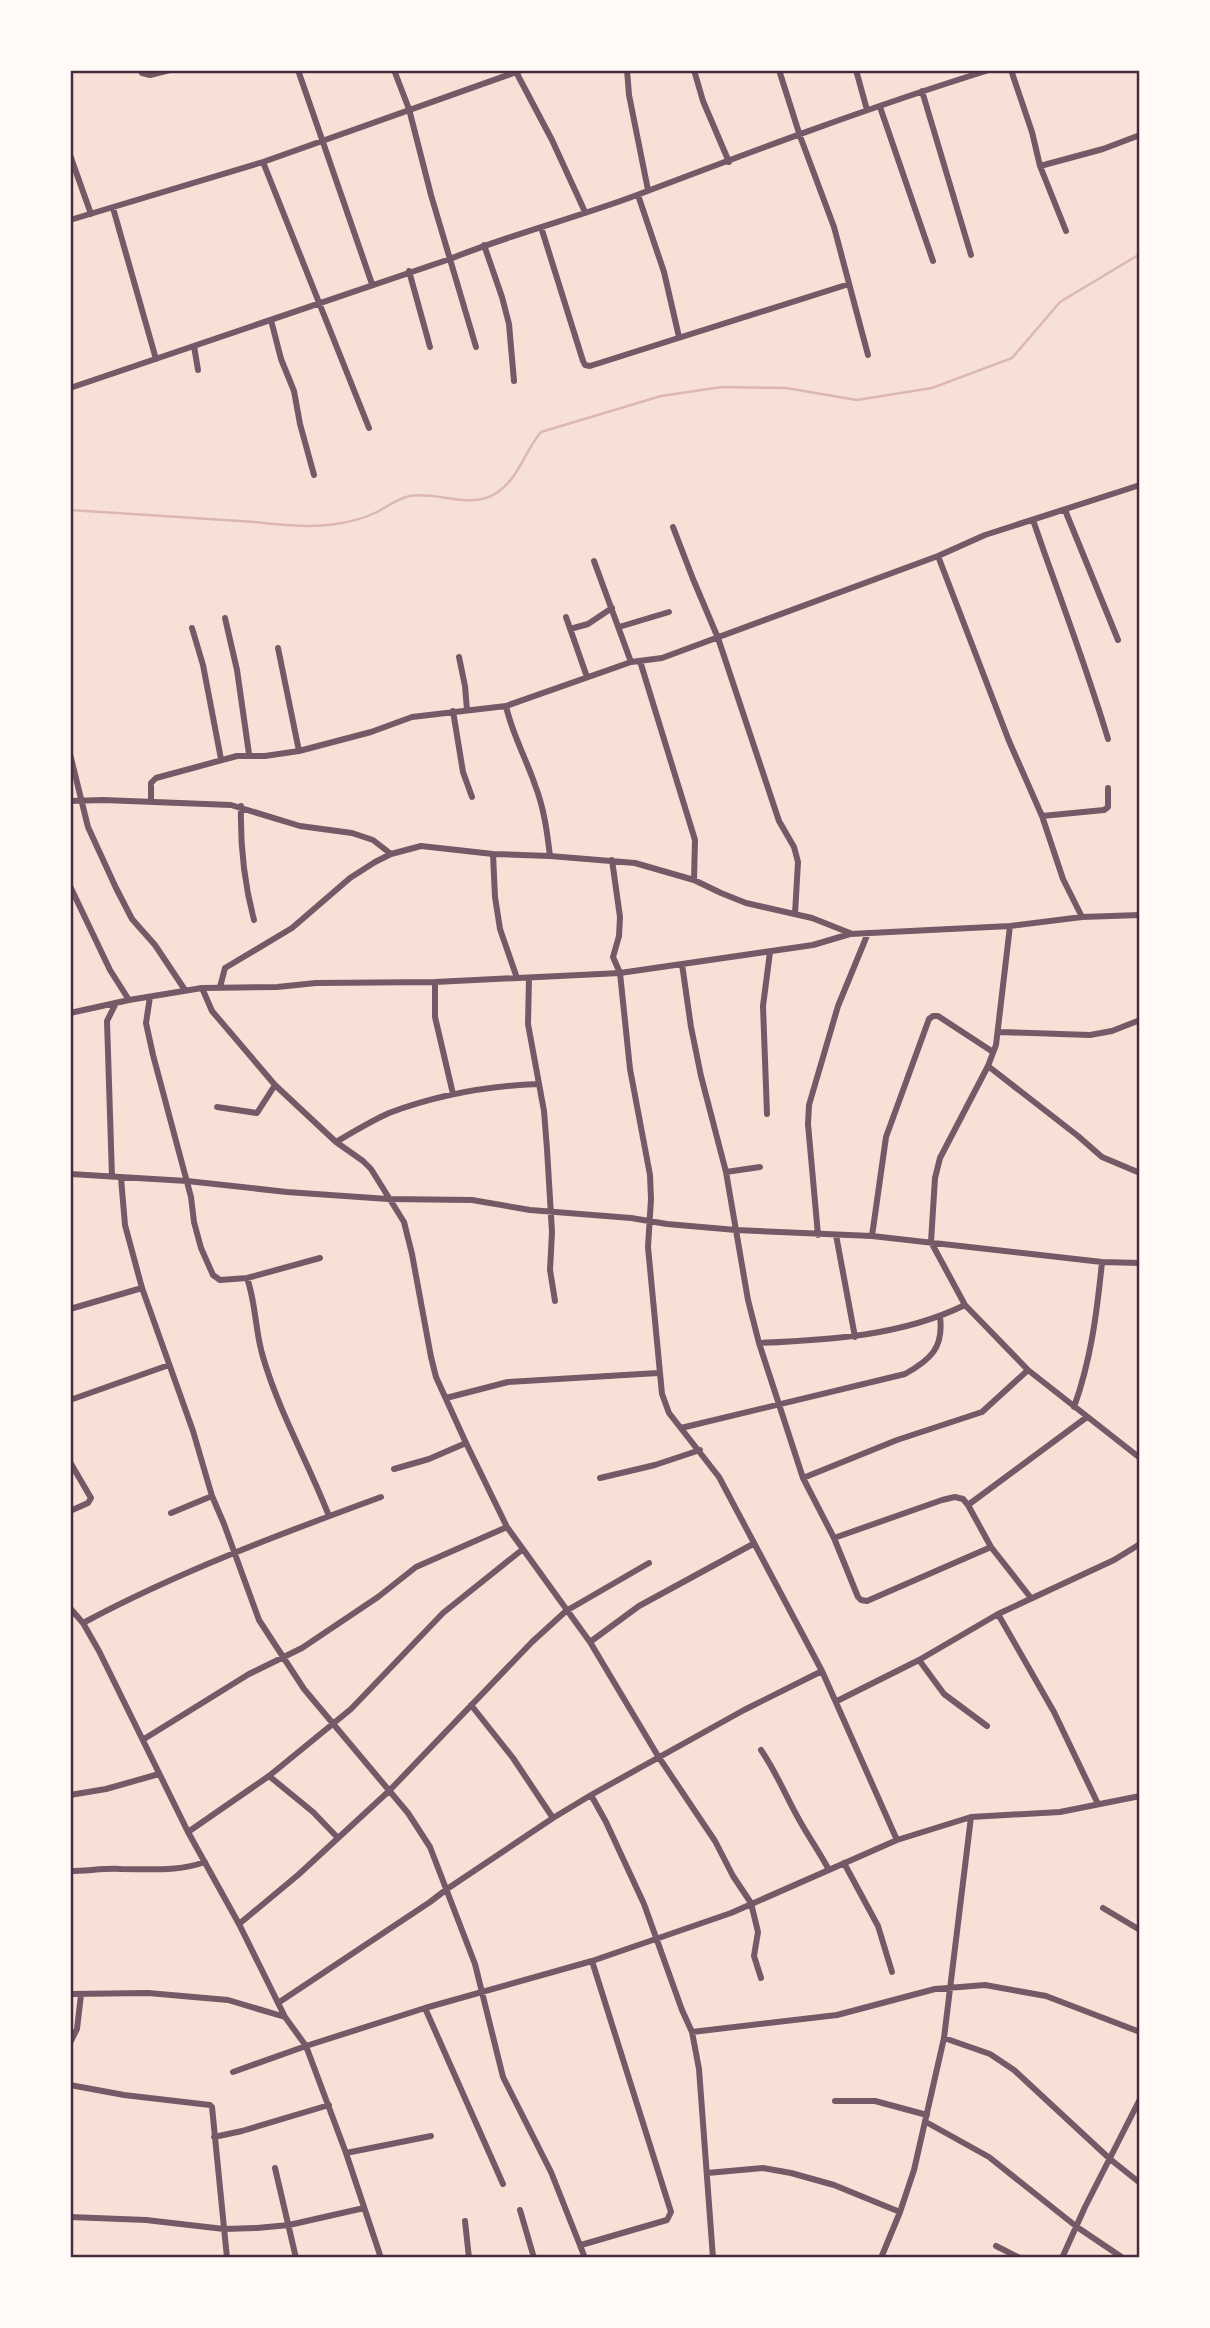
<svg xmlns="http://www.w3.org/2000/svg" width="1210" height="2328" font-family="'Space Grotesk',sans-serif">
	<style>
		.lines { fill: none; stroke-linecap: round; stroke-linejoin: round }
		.stream { stroke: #dcb8b0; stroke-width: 2.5 }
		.minor { stroke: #755966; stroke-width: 6 }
		.neatline { fill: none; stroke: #4a2c40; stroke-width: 2.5 }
	</style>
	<rect width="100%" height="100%" fill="#f7e1d7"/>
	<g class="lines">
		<path class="stream" d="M70,510c57,4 114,7 170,11 32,2 64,8 96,3 13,-2 29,-6 41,-12 10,-5 21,-14 33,-16 29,-5 61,15 88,-4 21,-15 27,-41 43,-60l120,-36 61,-9 64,1 71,12 75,-12 80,-30 48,-56 80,-48"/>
		<path class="minor" d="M140,70l2,3 8,2 20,-5
			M298,70l74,214
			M394,70l15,39 22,86 45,152
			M515,70l37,70 33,72
			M627,70l2,25 19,95
			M694,70l9,31 26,61
			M779,70l21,66 34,91 34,128
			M856,70l11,40
			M1011,70l21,62 8,34 26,65
			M922,91l49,164
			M880,107l53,154
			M70,155l21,59
			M263,162l106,266
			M1040,166l63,-17 37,-14
			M638,195l26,77 15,65
			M113,208l43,151
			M70,220l193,-58 259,-92
			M541,227l42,134 2,4 5,1 259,-82
			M484,245l18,52 7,27 5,57
			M409,271l21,76
			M271,320l10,39 13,32 6,33 14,51
			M194,346l4,24
			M70,388l380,-129c61,-25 126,-41 187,-64 116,-44 233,-88 352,-125
			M1065,510l53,130
			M1033,520c25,73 53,145 75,219
			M673,527l20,52 25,59 61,183 15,26 4,15 -3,52
			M938,556l71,185 33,75 21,63 19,38
			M594,561l37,101
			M566,617l21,60
			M225,618l12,52 12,84
			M619,627l50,-15
			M192,628l11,37 18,94
			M570,629l18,-5 24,-16
			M278,648l21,103
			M459,657l6,29 2,24
			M640,661l55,179 -1,40
			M506,706c6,28 20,52 29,79 9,23 12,46 15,71
			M453,711l10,61 9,25
			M70,754l18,73 28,61 16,31 23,26 30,45
			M70,801l33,-1 128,5 69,21 52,7 21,7 18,14
			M151,802v-19l5,-5 81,-22h28l34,-5 72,-19 41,-15 94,-11 125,-44 31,-4 276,-102 47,-21 155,-50
			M241,806c-1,40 3,76 13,114
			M1042,816l62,-6 4,-3v-19
			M493,854l2,43 5,32 17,49
			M612,860l8,57 -1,19 -6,21 7,16 10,96 20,106 1,24 -3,48 14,147 7,19 50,64 103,194 75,169
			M70,886l40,84 19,30
			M1010,926l-14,119 -8,21 -48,92 -5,20 -4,64 34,63 63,65 112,88
			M682,964l9,63 10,49 25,96 22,128 11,43 44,135 31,60 24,59 3,3 6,1 124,-54
			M529,978l-1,46 16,87 3,38 5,83 -2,38 5,31
			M435,982v35l18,77
			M220,987l5,-19 67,-40 58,-50 25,-16 16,-8 30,-8 72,8 57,2 85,7 59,17 27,13 25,10 66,15 38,15
			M202,988l10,23 63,74 61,57 27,19 8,8 33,53 8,32 19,103 5,20 30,66 41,84 83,115 68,114 57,85 18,35 18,27 7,29 -4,24 7,22
			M150,997l-4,26 7,32 38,142 3,25 7,26 12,27 7,5 27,-2 73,-20
			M70,1013l59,-13 73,-12 75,-1 39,-4 119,-1 185,-9 193,-28 37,-11 160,-8 72,-9 58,-2
			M999,1032l91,3 22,-4 28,-11
			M988,1066l90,70 24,21 38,16
			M217,1107l40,6 18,-28
			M767,1114l-4,-108 7,-54
			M336,1142c17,-10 35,-21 53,-29 48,-18 98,-27 149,-29
			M726,1172l34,-5
			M70,1174l117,7 100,11 101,7 84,1 58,10 101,8 36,6 69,6 136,6 230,26 38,1
			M112,1177l-5,-156 9,-18
			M121,1178l4,47 17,63 51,143 19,65 12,28 35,96 45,69 104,124 22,34 45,117 28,113 48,95 34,86
			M818,1235l-10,-111 1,-19 29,-99 30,-73
			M836,1235l19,102
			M872,1236l14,-99 43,-118 4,-3h5l55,36
			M247,1278c9,25 8,53 16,79 16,55 45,105 66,159
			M70,1309l72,-21
			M759,1343c71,-3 142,-7 206,-38
			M446,1398l62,-16 150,-9
			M70,1400l99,-35
			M1074,1407c17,-47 23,-95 28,-145
			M681,1428l224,-54c25,-14 39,-26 35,-57
			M70,1462l21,36 -3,5 -18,8
			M394,1469l35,-10 37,-16
			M600,1478l55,-13 45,-15
			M803,1478l94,-38 85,-28 46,-42
			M968,1505l119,-88
			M171,1513l41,-17
			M834,1538l108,-38 13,-3 8,2 5,6 23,42 40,51
			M70,1608l13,15 16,28 89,181 51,92 46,93 21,29 40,107 35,105
			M998,1614l56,98 44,92
			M83,1623c95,-51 197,-89 298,-126
			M590,1642l49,-36 114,-62
			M919,1660l25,34 43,32
			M837,1701l82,-41 79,-46 116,-54 26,-16
			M471,1705l42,53 40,60
			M144,1739l105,-65 53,-26 76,-51 38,-30 91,-40
			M761,1750c16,23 26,49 40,73 9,16 19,30 28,47
			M269,1776l44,36 25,26
			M70,1795l36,-6 53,-15
			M591,1795l15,27 38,82 38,106 10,22 7,37 14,189
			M188,1832l81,-56 82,-67 92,-96 80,-64
			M844,1863l34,63 14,46
			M70,1871c17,0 34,-3 51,-2 30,0 56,3 84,-7
			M1103,1908l37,22
			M239,1924l59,-49 91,-84 143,-149 34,-31 83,-48
			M70,1994l78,-1 80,7 57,17
			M278,2003l152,-101 17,-13 106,-71 38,-23 153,-85 78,-39
			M425,2008l78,176
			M692,2032l145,-17 98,-26 50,-4 61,11 94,36
			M944,2038l46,16 24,16 96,89 30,24
			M70,2043l7,-14 4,-34
			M233,2072l73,-26 119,-38 167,-47 139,-48 166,-73 74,-23 89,-5 80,-16
			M70,2085l54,10 86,10 2,2 15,151
			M835,2101h40l52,14
			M926,2122l63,35 88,70 46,31
			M214,2137l28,-6 87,-26
			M346,2153l85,-17
			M275,2168l21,90
			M707,2173l56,-5 28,5 43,12 66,27
			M520,2210l14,48
			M70,2217l76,3 78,9 33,-1 32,-3 75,-17
			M465,2221l4,37
			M581,2245l86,-25 4,-8 -79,-251
			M996,2246l24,12
			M881,2258l19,-46 14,-42 30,-132 27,-221
			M1062,2258l23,-51 55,-108"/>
	</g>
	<rect width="1210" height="2328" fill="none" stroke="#fffaf5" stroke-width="144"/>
	<rect x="72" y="72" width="1066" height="2184" class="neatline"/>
</svg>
